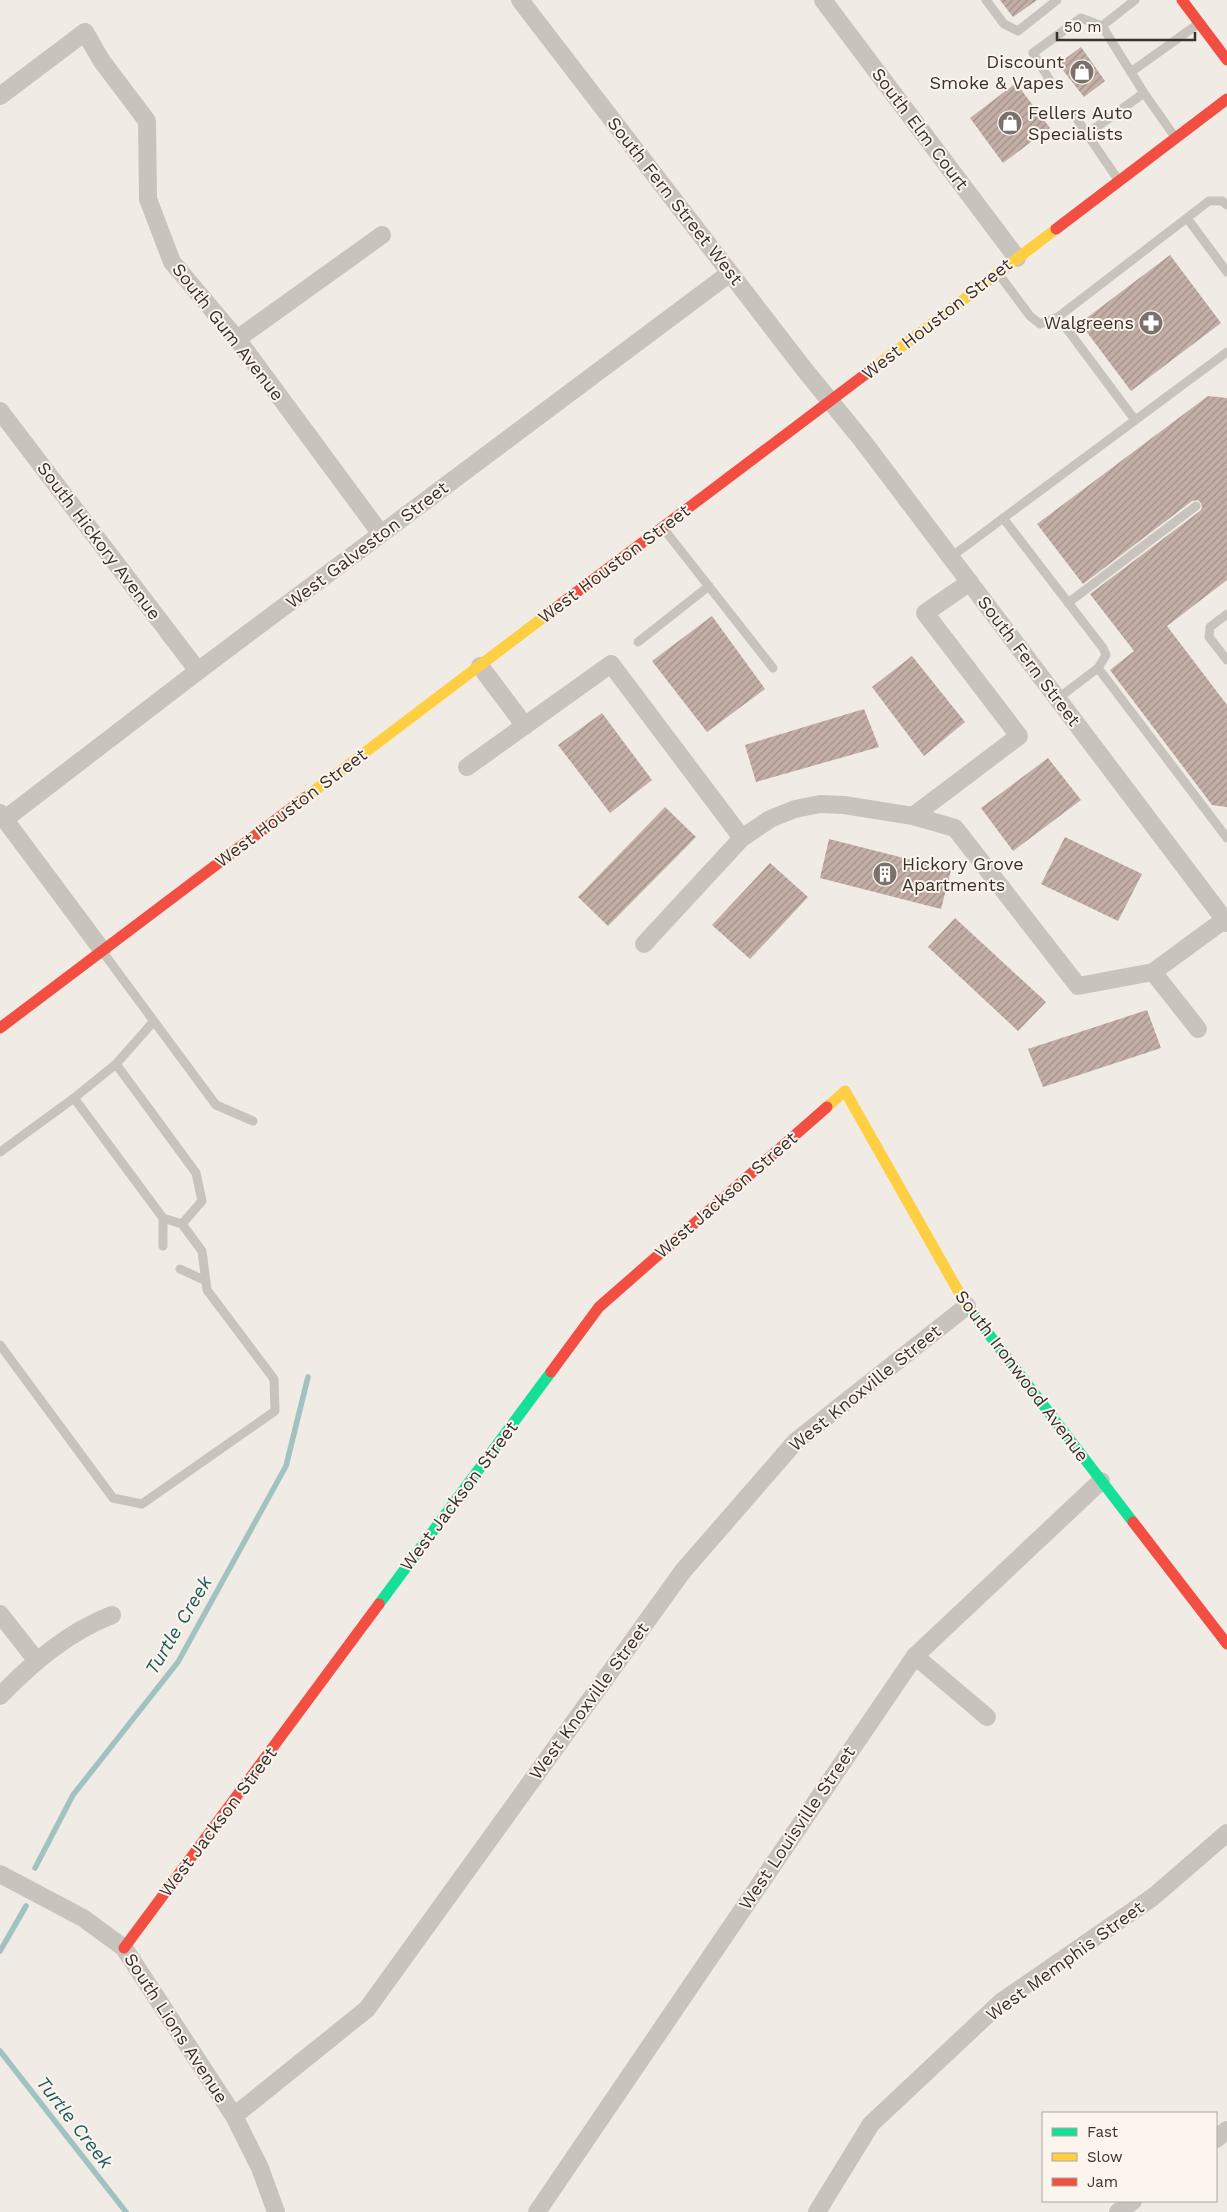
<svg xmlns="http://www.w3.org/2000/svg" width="1227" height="2212" font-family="'Work Sans',sans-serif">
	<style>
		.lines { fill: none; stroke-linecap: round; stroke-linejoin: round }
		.stream { stroke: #a1c2c1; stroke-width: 5.5 }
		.building { fill: url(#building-hatch) }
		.lane { stroke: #c9c3be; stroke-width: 9 }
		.street { stroke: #c9c3be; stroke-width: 18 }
		.fast { stroke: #16e098; stroke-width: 11 }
		.slow { stroke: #ffcf43; stroke-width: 11 }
		.jam { stroke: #f24e42; stroke-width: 11 }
		.labels { text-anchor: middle; stroke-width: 4; stroke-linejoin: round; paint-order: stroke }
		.poi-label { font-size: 18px; fill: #3b302b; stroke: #fbf5ee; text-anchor: end }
		.street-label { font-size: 18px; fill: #3b302b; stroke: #fbf5ee }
		.water-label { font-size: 19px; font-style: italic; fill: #1f5a5e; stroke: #fbf5ee }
	</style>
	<defs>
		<pattern id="building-hatch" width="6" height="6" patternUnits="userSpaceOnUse" patternTransform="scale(1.25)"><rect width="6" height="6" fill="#c3afa7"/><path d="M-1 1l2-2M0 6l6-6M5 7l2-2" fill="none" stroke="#a08f88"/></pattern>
	</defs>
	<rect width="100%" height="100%" fill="#f0ebe5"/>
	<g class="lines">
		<path class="stream" d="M35,1868l38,-73 105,-133 108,-196 22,-89
			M0,1951l26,-45
			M0,2051l126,161"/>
	</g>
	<path class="building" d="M1000,0h37l-24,17z
		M1081,47l24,34 -21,16 -26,-33z
		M1016,83l34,45 -47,35 -33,-45z
		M1170,255l51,68 -90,68 -51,-68z
		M1208,396l19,2v182l-60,46 60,79v102l-15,-2 -102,-135 24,-19 -44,-57 110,-83 2,-3 -1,-5 -3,-3 -6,1 -109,83 -46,-60z
		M712,616l53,73 -58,43 -55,-71z
		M912,656l53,66 -41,34 -52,-69z
		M864,709l15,38 -123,35 -11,-37z
		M602,713l50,67 -42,33 -52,-68z
		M1048,758l33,42 -68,51 -32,-43z
		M665,807l31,30 -88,89 -30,-29z
		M1065,837l77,37 -24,47 -77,-37z
		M829,839l122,31 -10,39 -121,-31z
		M770,863l38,34 -58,62 -38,-34z
		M955,918l91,84 -28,29 -90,-84z
		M1147,1010l14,38 -118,39 -15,-38z"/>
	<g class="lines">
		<path class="lane" d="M986,0l18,24 14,7 39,-31
			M1135,0l-33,26 42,67 31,44
			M1131,72l67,-48
			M1049,79l-16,-26 48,-35 21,8
			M1073,113l14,21
			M1119,181l-32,-47 57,-41
			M1187,218l40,54
			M998,273l32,43 10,8 18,-7 151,-116h13l5,4
			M1058,317l77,103
			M1003,518l100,130 3,7 -8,13 -41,31
			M663,528l110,140
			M951,557l276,-205
			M1068,603l128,-97
			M1227,614l-17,13 -1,10 18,23
			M638,642l71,-56
			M1098,668l129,170
			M102,951l114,154 37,16
			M116,1064l-42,34 89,120 19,6 20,-23 -6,-28 -80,-109 38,-43
			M0,1152l74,-54
			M163,1246v-28
			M180,1269l26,12
			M0,1345l113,153 29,6 133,-93 -1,-32 -67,-89 -5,-39 -20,-27"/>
		<path class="street" d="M520,0l284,369 58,71 365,483
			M823,0l194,258
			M0,96l85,-64 16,28 46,61 1,78 24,63 65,77 144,195
			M237,339l145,-104
			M0,411l198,260
			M480,666l45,60
			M467,767l144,-103 131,174 -98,106
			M0,813l102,137
			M913,816l106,-80 -94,-123 45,-31
			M5,819l193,-148 532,-398
			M742,838l28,-19 25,-10 25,-5 24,1 69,11 42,12 123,158 75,-14 71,-52
			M1153,972l45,57
			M0,1614l37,47
			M915,1656l72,61
			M0,1696c32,-33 68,-64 112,-81
			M0,1874l83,44 41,30 110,168 26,52 16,44
			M234,2116l133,-107 316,-438 113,-130 171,-135
			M1216,2139l11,-9
			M537,2212l378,-556 186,-175
			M817,2212l54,-88 130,-122 152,-105 74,-64
			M1118,2212l15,-11"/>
		<path class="fast" d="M965,1303l168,219
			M379,1604l172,-232"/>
		<path class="slow" d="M875,367l181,-138
			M306,797l243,-184
			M827,1107l18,-16 120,212"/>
		<path class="jam" d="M1182,0l45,60
			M1056,229l171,-130
			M549,613l326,-246
			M0,1028l306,-231
			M551,1372l48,-65 228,-200
			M1133,1522l94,122
			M124,1948l255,-344"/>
	</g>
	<defs>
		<symbol id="shop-disc" viewBox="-11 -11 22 22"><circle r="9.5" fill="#7a716c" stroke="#fbf5ee"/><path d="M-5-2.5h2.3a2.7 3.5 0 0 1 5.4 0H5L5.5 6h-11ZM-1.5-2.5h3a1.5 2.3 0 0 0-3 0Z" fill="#fff"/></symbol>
		<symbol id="pharmacy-disc" viewBox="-11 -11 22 22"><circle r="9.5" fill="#7a716c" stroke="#fbf5ee"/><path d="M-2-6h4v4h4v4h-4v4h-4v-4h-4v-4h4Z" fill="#fff"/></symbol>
		<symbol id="building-disc" viewBox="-11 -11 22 22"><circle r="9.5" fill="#7a716c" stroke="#fbf5ee"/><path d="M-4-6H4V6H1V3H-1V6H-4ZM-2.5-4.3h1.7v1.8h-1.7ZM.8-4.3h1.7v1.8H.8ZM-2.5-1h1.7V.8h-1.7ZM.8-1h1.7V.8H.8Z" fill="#fff"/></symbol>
	</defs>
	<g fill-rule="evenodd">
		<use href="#shop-disc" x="1068" y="58" width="28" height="28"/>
		<use href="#shop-disc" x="996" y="109" width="28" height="28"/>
		<use href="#pharmacy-disc" x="1137" y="309" width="28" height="28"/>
		<use href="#building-disc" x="871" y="860" width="28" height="28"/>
	</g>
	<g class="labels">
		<g class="poi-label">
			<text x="1064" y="68">Discount<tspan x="1064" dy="21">Smoke &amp; Vapes</tspan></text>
			<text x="1028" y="119" text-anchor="start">Fellers Auto<tspan x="1028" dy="21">Specialists</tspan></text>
			<text x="1134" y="329">Walgreens</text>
			<text x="902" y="870" text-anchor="start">Hickory Grove<tspan x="902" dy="21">Apartments</tspan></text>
		</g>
		<g class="street-label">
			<text transform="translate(920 129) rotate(53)" y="6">South Elm Court</text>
			<text transform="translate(675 201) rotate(52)" y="6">South Fern Street West</text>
			<text transform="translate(937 319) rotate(-38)" y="6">West Houston Street</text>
			<text transform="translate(228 332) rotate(52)" y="6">South Gum Avenue</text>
			<text transform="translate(99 541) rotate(53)" y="6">South Hickory Avenue</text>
			<text transform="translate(367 545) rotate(-37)" y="6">West Galveston Street</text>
			<text transform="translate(614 564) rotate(-37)" y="6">West Houston Street</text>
			<text transform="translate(1029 661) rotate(53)" y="6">South Fern Street</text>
			<text transform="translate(291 808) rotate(-37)" y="6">West Houston Street</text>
			<text transform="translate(726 1195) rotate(-41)" y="6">West Jackson Street</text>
			<text transform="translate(1022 1376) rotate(53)" y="6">South Ironwood Avenue</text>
			<text transform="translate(865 1388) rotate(-39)" y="6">West Knoxville Street</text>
			<text transform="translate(459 1496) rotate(-53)" y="6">West Jackson Street</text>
			<text transform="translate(589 1701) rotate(-54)" y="6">West Knoxville Street</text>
			<text transform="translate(218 1822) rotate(-53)" y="6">West Jackson Street</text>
			<text transform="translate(797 1828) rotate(-56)" y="6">West Louisville Street</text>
			<text transform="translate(1065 1961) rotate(-36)" y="6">West Memphis Street</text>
			<text transform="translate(176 2028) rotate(57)" y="6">South Lions Avenue</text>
		</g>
		<g class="water-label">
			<text transform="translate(178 1625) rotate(-59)" y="7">Turtle Creek</text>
			<text transform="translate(75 2122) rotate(52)" y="7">Turtle Creek</text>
		</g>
	</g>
	<rect x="1042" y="2112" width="175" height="90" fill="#fbf5ee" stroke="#aea6a0"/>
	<rect x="1052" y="2128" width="25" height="8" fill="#16e098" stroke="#aea6a0"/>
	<text x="1087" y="2137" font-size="15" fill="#3b302b">Fast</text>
	<rect x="1052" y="2153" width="25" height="8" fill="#ffcf43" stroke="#aea6a0"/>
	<text x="1087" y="2162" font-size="15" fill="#3b302b">Slow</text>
	<rect x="1052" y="2178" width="25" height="8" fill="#f24e42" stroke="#aea6a0"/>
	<text x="1087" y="2187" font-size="15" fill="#3b302b">Jam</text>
	<path d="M1057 32v8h138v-8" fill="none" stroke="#3b302b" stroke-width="2.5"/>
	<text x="1064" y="32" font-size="15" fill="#3b302b" stroke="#fbf5ee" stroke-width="4" paint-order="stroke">50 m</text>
</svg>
